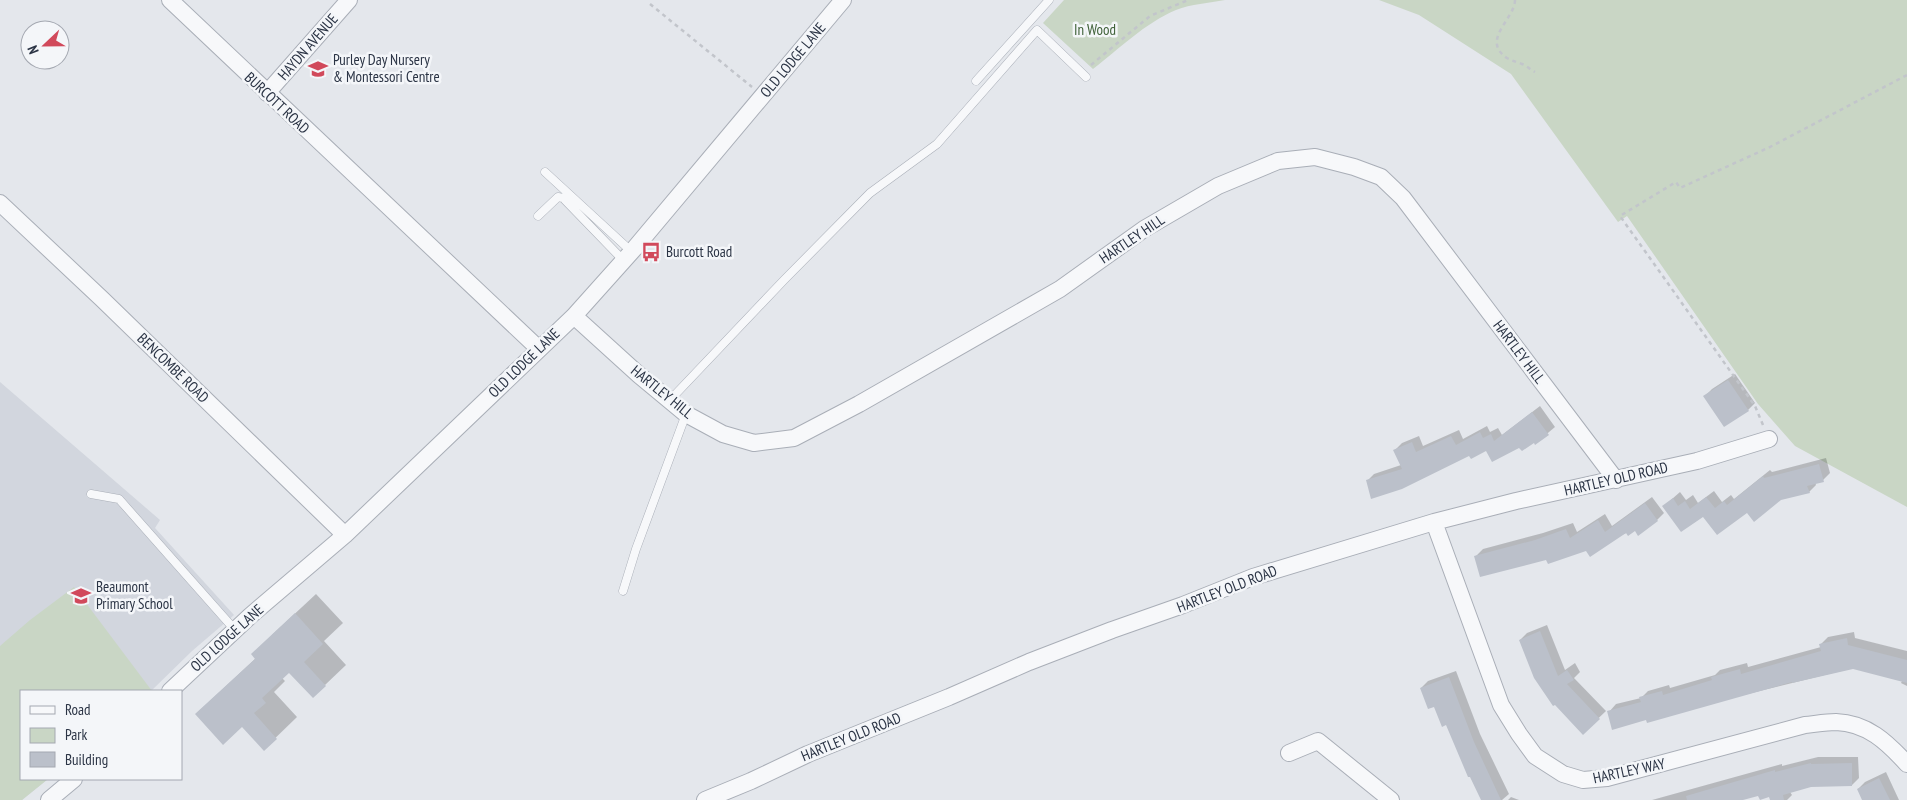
<svg xmlns="http://www.w3.org/2000/svg" width="1907" height="800" font-family="'PT Sans Narrow',sans-serif">
	<style>
		.built { fill: #d2d6de }
		.green { fill: #c9d6c5 }
		.shadow { fill: #0003 }
		.building { fill: #bbc0ca }
		.lines { fill: none; stroke-linecap: round; stroke-linejoin: round }
		.lane-casing { stroke: #a9aeb7; stroke-width: 9 }
		.street-casing { stroke: #a9aeb7; stroke-width: 18 }
		.path { stroke: #c2c5cb; stroke-width: 2.5; stroke-dasharray: 4 4; stroke-linecap: butt }
		.lane { stroke: #f7f8fa; stroke-width: 8 }
		.street { stroke: #f7f8fa; stroke-width: 16 }
		.labels { text-anchor: middle; stroke-width: 5; stroke-linejoin: round; paint-order: stroke }
		.park-label { font-size: 15px; fill: #3f6138; stroke: #f4f6f9 }
		.street-label { font-size: 15px; fill: #2b3445; stroke: #f4f6f9 }
		.poi-label { font-size: 15px; fill: #2b3445; stroke: #f4f6f9; text-anchor: start }
	</style>
	<rect width="100%" height="100%" fill="#e4e7ec"/>
	<path class="built" d="M0,382l160,138 -5,8 79,87 -42,36 -41,40h-130v88h27l-26,21h-22z"/>
	<path class="green" d="M1064,0h161c-16,3 -34,4 -49,10 -31,13 -57,39 -83,59l-50,-46z
		M1379,0h528v507l-112,-61 -37,-42 -131,-188 -9,6 -107,-148 -92,-59z
		M74,587l78,104h-131v88h27l-26,21h-22v-154l30,-26z"/>
	<path class="shadow" d="M1735,374l20,29 -7,7 -43,-14 7,-7z
		M1540,406l15,21 -19,16 -2,-2 -14,5 -33,3 -120,32 7,-7 27,-9 -6,-15 7,-7 17,-7 4,10 36,-16 4,9 24,-13 3,6 8,-4 4,7z
		M1826,458l4,15 -7,7 -8,2 1,3 -7,7 -28,7 -34,12 -44,4 -39,-9 16,-14 6,8 7,-5 5,8 16,-12 8,11 9,-7 3,4 36,-29 2,2z
		M1652,497l12,16 -7,7 -71,30 -39,8 -71,-2 7,-7 60,-16 30,-10 4,9 28,-18 7,12z
		M316,594l27,29 -19,18 22,24 -21,20 -36,-14 -7,7 3,3 -11,11 23,25 -33,32 -22,-24 -46,-11 60,-56 17,-24z
		M1547,625l18,45 10,-7 5,9 -6,6 32,33 -23,22 -63,-93 7,-7z
		M1854,632l1,6 52,13v35l-6,-3 1,-2 -49,-13 -206,51 -38,-7 7,-8 25,-6 7,-7 21,-6 1,3 45,-13 5,-5 27,-7 1,4 73,-20v-3l7,-7z
		M1456,671l24,63 29,60 -7,6h-20l-35,-76 -26,-36 7,-7z
		M1818,757h40l1,21 -7,7 -41,1 -21,6 2,3 -5,5h-15l-2,-5 -11,-1 -21,6h-86l130,-36v2z
		M1886,772l13,28h-36l-5,-11 7,-7z
		M1511,797l8,3h-11z"/>
	<path class="building" d="M1728,380l21,31 -25,16 -21,-31z
		M1532,412l17,23 -14,10 -1,-2 -12,8 -3,-3 -27,14 -6,-11 -15,8 -2,-3 -67,33 -31,10 -5,-19 36,-11 -9,-19 19,-8 4,10 35,-16 5,9 24,-13 3,6 8,-4 3,7z
		M1819,464l5,18 -17,4 3,7 -29,7 -27,22 -7,-9 -30,22 -14,-18 -22,15 -19,-26 11,-8 5,8 7,-5 5,8 16,-12 9,11 9,-7 3,4 36,-29 1,2z
		M1645,503l13,18 -20,15 -3,-5 -7,5 -2,-3 -36,24 -4,-6 -38,13 -2,-4 -66,17 -6,-21 61,-16 31,-11 4,9 28,-18 7,12z
		M295,613l28,31 -19,18 22,24 -13,12 -24,-25 -27,25 4,5 -12,10 23,26 -13,12 -22,-24 -19,18 -28,-31 60,-55 -4,-5z
		M1540,631l18,45 9,-6 7,10 -7,4 33,35 -17,16 -28,-30 -2,1 -19,-28 -15,-38z
		M1847,638l1,7 59,15v23l-54,-14 -61,14v-1l-145,41 -1,-3 -34,10 -5,-19 34,-9 -2,-5 23,-6 1,4 49,-15 -1,-3 29,-8 1,5 80,-23 -2,-7z
		M1449,677l25,65 27,58h-20l-11,-23h-2l-22,-52 -4,2 -8,-20 -6,2 -8,-21z
		M1811,763v1l41,-1v23l-41,1 -28,8 1,5h-14l-1,-3 -9,3 -2,-4 -15,4h-56l-1,-4 89,-26v2z
		M1879,778l11,22h-28l-5,-11z"/>
	<g class="lines">
		<defs>
			<path id="lane" d="M976,81l73,-81
				M545,172l87,80
				M538,216l20,-19 5,1 61,63
				M670,400l114,-120 86,-87 67,-49 100,-114 49,47
				M91,494l28,5 116,131
				M623,591l13,-42 50,-135"/>
			<path id="street" d="M170,0l369,349
				M267,93l82,-93
				M0,203l102,96 243,236
				M574,316l65,59 47,39 37,20 31,9 40,-5 65,-34 201,-115 84,-60 74,-43 60,-25 37,-4 39,10 27,10 22,21 213,282
				M1434,522l67,183 18,29 16,22 28,18 20,6 24,-2 198,-53c10,-1 21,-3 31,-3 31,1 51,20 71,42
				M170,691l80,-75 95,-81 229,-219 60,-67 209,-249
				M1289,753l29,-12 73,59
				M49,800l25,-21
				M705,800l46,-19 57,-27 141,-57 80,-35 83,-32 71,-25 70,-28 181,-55 82,-21 181,-40 72,-22"/>
		</defs>
		<use href="#lane" class="lane-casing"/>
		<use href="#street" class="street-casing"/>
		<path class="path" d="M1515,0c0,19 -35,40 -8,58 5,3 10,4 15,6 5,2 9,6 13,8
			M650,4l102,83
			M1091,65l59,-49 38,-16
			M1763,425l-8,-19 -135,-190 56,-34 4,6 90,-41 137,-72"/>
		<use href="#lane" class="lane"/>
		<use href="#street" class="street"/>
	</g>
	<defs>
		<symbol id="school-bare" viewBox="-9 -9 18 18"><path d="M0-5L7-2L0 1L-7-2ZM-4 1L0 2.5L4 1V4Q0 6-4 4Z" fill="#d1495b" stroke="#f4f6f9" stroke-width="2.5" paint-order="stroke"/></symbol>
		<symbol id="bus-bare" viewBox="-9 -9 18 18"><path d="M-5-6H5V4H4V6H2V4H-2V6H-4V4H-5ZM-3.5-4V0h7V-4ZM-3.5 1.2v1.5H-2V1.2ZM2 1.2v1.5H3.5V1.2Z" fill="#d1495b" stroke="#f4f6f9" stroke-width="2.5" paint-order="stroke"/></symbol>
	</defs>
	<g fill-rule="evenodd">
		<use href="#school-bare" x="304" y="55" width="28" height="28"/>
		<use href="#bus-bare" x="637" y="238" width="28" height="28"/>
		<use href="#school-bare" x="67" y="582" width="28" height="28"/>
	</g>
	<g class="labels">
		<g class="park-label">
			<text x="1095" y="35">In Wood</text>
		</g>
		<g class="street-label">
			<text transform="translate(308 47) rotate(-49)" y="5">HAYDN AVENUE</text>
			<text transform="translate(793 60) rotate(-50)" y="5">OLD LODGE LANE</text>
			<text transform="translate(277 103) rotate(43)" y="5">BURCOTT ROAD</text>
			<text transform="translate(1132 239) rotate(-34)" y="5">HARTLEY HILL</text>
			<text transform="translate(1519 352) rotate(53)" y="5">HARTLEY HILL</text>
			<text transform="translate(524 363) rotate(-44)" y="5">OLD LODGE LANE</text>
			<text transform="translate(173 368) rotate(44)" y="5">BENCOMBE ROAD</text>
			<text transform="translate(662 392) rotate(39)" y="5">HARTLEY HILL</text>
			<text transform="translate(1616 479) rotate(-13)" y="5">HARTLEY OLD ROAD</text>
			<text transform="translate(1227 589) rotate(-21)" y="5">HARTLEY OLD ROAD</text>
			<text transform="translate(227 638) rotate(-42)" y="5">OLD LODGE LANE</text>
			<text transform="translate(851 737) rotate(-22)" y="5">HARTLEY OLD ROAD</text>
			<text transform="translate(1629 771) rotate(-12)" y="5">HARTLEY WAY</text>
		</g>
		<g class="poi-label">
			<text x="333" y="65">Purley Day Nursery<tspan x="333" dy="17">&amp; Montessori Centre</tspan></text>
			<text x="666" y="257">Burcott Road</text>
			<text x="96" y="592">Beaumont<tspan x="96" dy="17">Primary School</tspan></text>
		</g>
	</g>
	<rect x="20" y="690" width="162" height="90" fill="#f4f6f9" stroke="#a4a8b1"/>
	<rect x="30" y="706" width="25" height="8" fill="#f7f8fa" stroke="#a4a8b1"/>
	<text x="65" y="715" font-size="15" fill="#2b3445">Road</text>
	<rect x="30" y="728" width="25" height="15" fill="#c9d6c5" stroke="#a4a8b1"/>
	<text x="65" y="740" font-size="15" fill="#2b3445">Park</text>
	<rect x="30" y="752" width="25" height="15" fill="#bbc0ca" stroke="#a4a8b1"/>
	<text x="65" y="765" font-size="15" fill="#2b3445">Building</text>
	<g transform="translate(45 45) rotate(248)"><circle r="24" fill="#f4f6f9" stroke="#a4a8b1"/>
	<path d="M0-4L9 19L0 12L-9 19Z" fill="#d1495b"/>
	<text y="-8" font-size="14" font-weight="bold" text-anchor="middle" fill="#2b3445">N</text>
	</g>
</svg>
